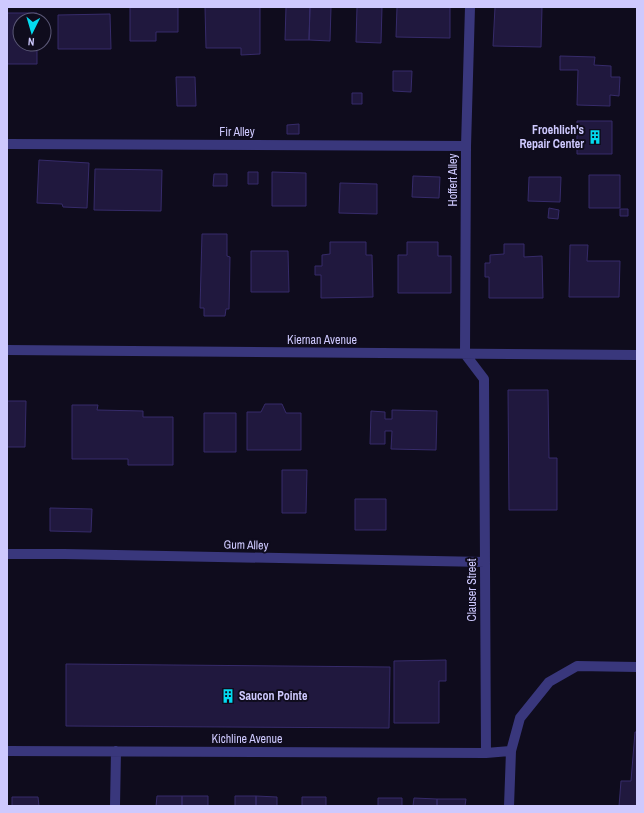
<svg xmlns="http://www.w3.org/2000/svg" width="644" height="813" font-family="'Archivo Narrow',sans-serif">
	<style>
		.building { fill: #20183e; stroke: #362b6a }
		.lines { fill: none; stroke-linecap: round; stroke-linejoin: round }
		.minor { stroke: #39377c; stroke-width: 10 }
		.labels { text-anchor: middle; stroke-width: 4; stroke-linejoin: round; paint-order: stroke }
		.poi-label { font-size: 12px; font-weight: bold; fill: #cec9fe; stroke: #0f0c1d; text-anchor: end }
		.street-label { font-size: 12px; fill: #cec9fe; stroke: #0f0c1d }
	</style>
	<rect width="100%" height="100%" fill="#0f0c1d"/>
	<path class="building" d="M130,7h48v25h-22v9h-26z
		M205,7h55v47l-19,1v-7h-35z
		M286,7h24l-1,33h-24z
		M310,7h21l-1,34 -21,-1z
		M357,7h25l-1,36 -25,-1z
		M397,7h53v31l-54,-1z
		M495,7h47l-1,40 -48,-1z
		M7,13h30v7h-17v24h17v20h-30z
		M110,14l1,35h-53v-34z
		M560,56l35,1 -1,8 17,1v11h9l-1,19 -9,-1v11l-33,-1 1,-35h-18z
		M393,71h19l-1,21 -18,-1z
		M176,77h19l1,29h-19z
		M352,93h10v11h-10z
		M577,121h35v33h-35z
		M299,124v10h-12v-9z
		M39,160l50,3 -2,45 -24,-1 -1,-3 -25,-1z
		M95,169l67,1 -1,41 -67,-1z
		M248,172h10v12h-10z
		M272,172l34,1v33h-34z
		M214,174h13v12h-14z
		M589,175h31v33h-31z
		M413,176l27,1 -1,21 -27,-1z
		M529,177h32l-1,25 -32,-1z
		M340,183l37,1v30l-38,-1z
		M549,208l10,2 -1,9 -10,-1z
		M620,209h8v7h-8z
		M202,234h25v22l3,1 -1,52h-3l-1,7h-21v-8h-4z
		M330,242h36v13h6l1,42 -52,1v-23h-6v-9h7v-11l8,-1z
		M407,242h31v14h13v37h-53v-38h9z
		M504,244h20v13l18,-1 1,42h-54v-21h-4v-14h5v-8l14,-1z
		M570,245h18l-1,16h33l-1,36h-50z
		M251,251h37l1,41h-38z
		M508,390h40l1,68h8v52h-48z
		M7,401h19l-1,46h-18z
		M265,404h17l4,9h15v37h-54v-38h14z
		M72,405h26l-1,5 46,1v6h30v48h-45v-6h-56z
		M392,410l45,1 -1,39 -45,-1 1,-18h-7v13h-15l1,-33 14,1v7h7z
		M204,413h32v39h-32z
		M282,470h25l-1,43h-24z
		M355,499h31v31h-31z
		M50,508l42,1 -1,23 -41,-1z
		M446,660v21h-7v42h-45v-62z
		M66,664l324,3 -1,61 -323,-2z
		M635,732h2v74h-18l2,-25h10z
		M157,796h25v10h-26z
		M182,796h26v10h-26z
		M235,796h21v10h-21z
		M256,796l21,1v9h-21z
		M12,797h26l1,9h-27z
		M302,797h24v9h-24z
		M378,798h24v8h-24z
		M414,798l23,1v7h-24z
		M437,799h29l-1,7h-28z"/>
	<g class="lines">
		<path class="minor" d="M470,7l-4,139 -1,208 19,25 2,374
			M7,144l459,2
			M7,350l630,5
			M7,554h57l421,8
			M7,751l479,2 25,-2 -2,55
			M511,751l9,-33 29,-36 28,-16 60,1
			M115,806l1,-55"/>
	</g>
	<defs>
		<symbol id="building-bare" viewBox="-9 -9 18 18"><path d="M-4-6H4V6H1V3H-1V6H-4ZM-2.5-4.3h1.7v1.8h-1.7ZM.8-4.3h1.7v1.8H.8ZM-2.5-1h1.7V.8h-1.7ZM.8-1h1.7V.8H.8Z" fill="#03daf0" stroke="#0f0c1d" stroke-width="2.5" paint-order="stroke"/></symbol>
	</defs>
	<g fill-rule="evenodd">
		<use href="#building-bare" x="585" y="127" width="20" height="20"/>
		<use href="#building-bare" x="218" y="686" width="20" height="20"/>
	</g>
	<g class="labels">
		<g class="poi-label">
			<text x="584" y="134">Froehlich's<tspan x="584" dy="14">Repair Center</tspan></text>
			<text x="239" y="700" text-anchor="start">Saucon Pointe</text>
		</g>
		<g class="street-label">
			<text x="237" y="136">Fir Alley</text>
			<text transform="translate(453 180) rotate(-90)" y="4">Hoffert Alley</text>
			<text x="322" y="344">Kiernan Avenue</text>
			<text transform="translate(246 545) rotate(1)" y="4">Gum Alley</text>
			<text transform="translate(472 590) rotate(-90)" y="4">Clauser Street</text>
			<text x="247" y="743">Kichline Avenue</text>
		</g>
	</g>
	<rect width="644" height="813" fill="none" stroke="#cec9fe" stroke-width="16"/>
	<g transform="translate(32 32) rotate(185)"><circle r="19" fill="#0f0c1d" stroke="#5b5877"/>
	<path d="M0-3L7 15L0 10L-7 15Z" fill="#03daf0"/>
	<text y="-6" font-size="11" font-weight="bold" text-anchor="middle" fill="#cec9fe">N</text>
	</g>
</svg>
